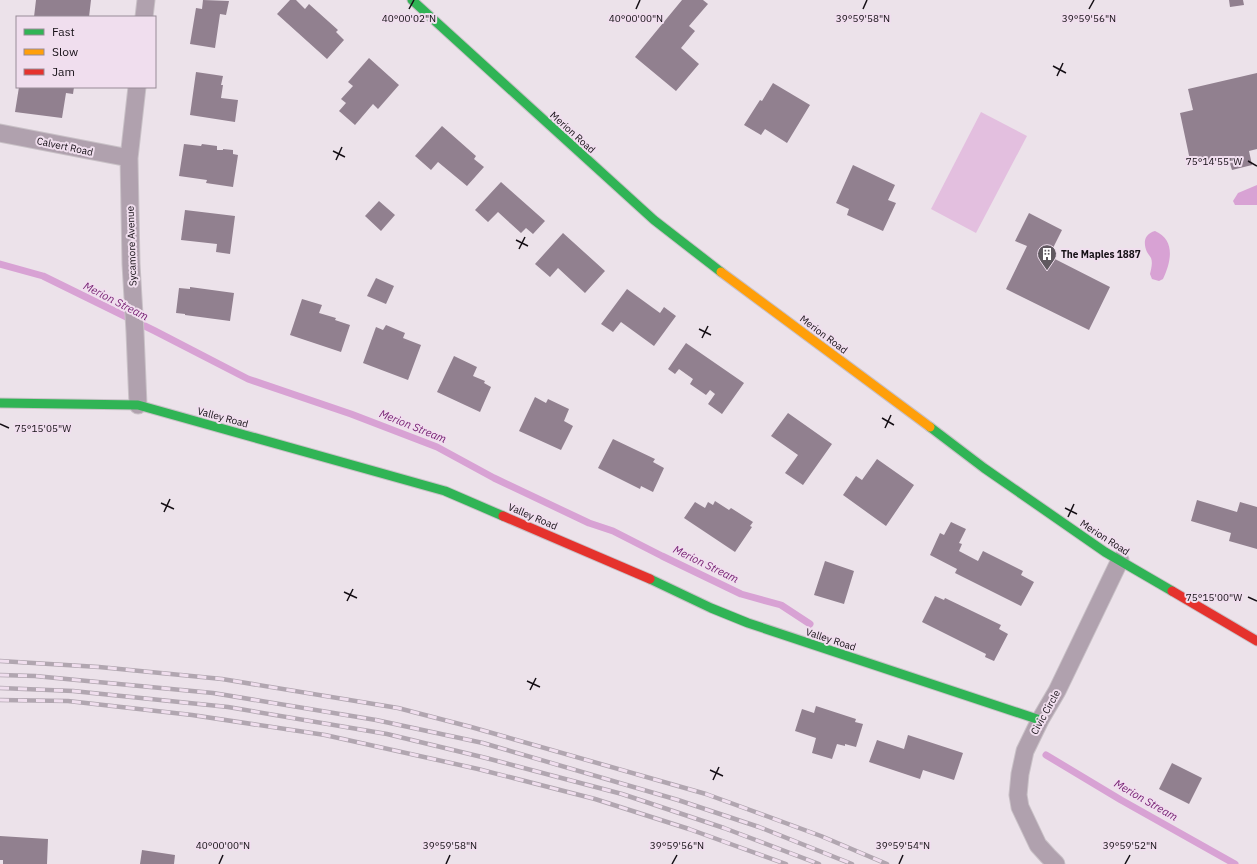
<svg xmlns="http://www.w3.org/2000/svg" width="1257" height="864" font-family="'IBM Plex Sans',sans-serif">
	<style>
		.green { fill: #e3bfdf }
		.water { fill: #d8a2d4 }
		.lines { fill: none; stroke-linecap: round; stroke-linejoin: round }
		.stream { stroke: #d8a2d4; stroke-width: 7 }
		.building { fill: #91808f }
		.street-casing { stroke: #c9c1c7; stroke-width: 19 }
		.fast-casing { stroke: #c9c1c7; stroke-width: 11 }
		.slow-casing { stroke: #c9c1c7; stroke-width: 11 }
		.jam-casing { stroke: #c9c1c7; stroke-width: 11 }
		.street { stroke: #b0a1ae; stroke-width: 17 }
		.fast { stroke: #30b455; stroke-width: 9 }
		.slow { stroke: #ff9f0a; stroke-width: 9 }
		.jam { stroke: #e5322d; stroke-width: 9 }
		.rail-casing { stroke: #b1a6b0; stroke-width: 4.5 }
		.rail { stroke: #f0deee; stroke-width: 3; stroke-dasharray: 9; stroke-linecap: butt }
		.ticks { fill: none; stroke: #150f15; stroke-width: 1.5 }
		.labels { text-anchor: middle; stroke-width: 4; stroke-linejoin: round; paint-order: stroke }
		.street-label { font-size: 10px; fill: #150f15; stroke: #f0deee }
		.poi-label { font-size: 10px; font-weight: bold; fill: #150f15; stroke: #f0deee; text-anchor: start }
		.water-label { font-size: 11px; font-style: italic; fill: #731b70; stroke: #f0deee }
		.ticks-label { font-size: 10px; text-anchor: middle; fill: #150f15; stroke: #f0deee; stroke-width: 4; stroke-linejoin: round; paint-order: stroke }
	</style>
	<rect width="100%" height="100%" fill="#ece2ea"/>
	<path class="green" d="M981,112l46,24 -51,97 -45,-24z"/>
	<path class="water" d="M1257,185v20h-22l-2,-4 5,-8z
		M1155,231c21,9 16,31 8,48l-4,2 -7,-2 -2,-5c1,-5 3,-11 1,-16 -1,-2 -3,-4 -4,-6 -4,-9 -3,-18 8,-21z"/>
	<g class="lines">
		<path class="stream" d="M0,264l43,12 112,55 93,48 103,35 86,33 57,31 95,45 24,8 49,25 79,38 40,11 29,19
			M1046,755l75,45 114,64"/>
	</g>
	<path class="building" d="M36,0h55l-2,17h-55z
		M203,0l26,1 -3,14 -6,-1 -5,34 -25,-4 6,-36 6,1z
		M290,0h6l9,9 4,-5 29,26 -2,2 8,8 -17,19 -50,-45z
		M682,0h21l5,4 -19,22 6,5 -14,17 18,16 -23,27 -41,-34z
		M1229,0h14l1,5 -14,2z
		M369,58l30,27 -21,24 -5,-5 -18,21 -16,-14 7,-8 -5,-4 12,-13 -5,-4z
		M196,72l27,4 -2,9h2l-2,13 17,2 -3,22 -45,-7z
		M1257,73v76l-8,2 3,14 -20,5 -4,-13 -37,8 -11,-52 13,-3 -5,-21z
		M773,83l37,22 -23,38 -22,-14 -4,6 -17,-10 16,-25 2,1z
		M19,87h55l-1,7 -7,-1 -4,25 -47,-6z
		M442,126l34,30 -2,3 10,8 -17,19 -29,-24 -7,8 -16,-14z
		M184,144l17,2 1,-2 15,2v4h6v-1l10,1v4l5,1 -5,32 -27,-4 1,-3 -28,-4z
		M853,165l42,20 -7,15 8,3 -13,28 -36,-16 2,-6 -13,-6z
		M501,182l44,39 -12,13 -7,-6 -5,5 -23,-21 -10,10 -13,-12z
		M379,201l16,14 -14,16 -16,-15z
		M185,210l50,6 -5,38 -14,-2 1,-8 -36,-4z
		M1029,213l33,17 -13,26 61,31 -21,43 -83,-41 21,-43 -12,-5z
		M563,233l42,38 -20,22 -27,-25 -8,9 -15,-13z
		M376,278l18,8 -8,18 -19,-8z
		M190,287l44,6 -4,28 -45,-6v-1l-9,-1 3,-25 11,1z
		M627,289l33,24 4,-6 12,9 -22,30 -33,-24 -8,10 -12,-8z
		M302,299l20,6 -3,8 17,5 -1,2 15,5 -9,27 -51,-17z
		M386,325l19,8 -2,5 18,7 -13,35 -45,-17 13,-36 7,3z
		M686,343l58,40 -22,31 -14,-10 7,-10 -5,-4 -4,5 -16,-11 3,-5 -14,-10 -4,5 -7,-5z
		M454,356l23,11 -4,9 12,5 -1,2 7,4 -11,25 -43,-20z
		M535,397l11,6 2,-4 21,10 -5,12 9,5 -12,24 -42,-19z
		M788,413l44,31 -29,41 -18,-12 13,-18 -27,-19z
		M613,439l42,20 -2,3 11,6 -11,24 -12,-6 -1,3 -42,-21z
		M877,459l37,26 -28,41 -43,-31 13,-19 6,4z
		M1197,500l40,12 3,-10 17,5v42l-28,-8 2,-8 -40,-12z
		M715,501l14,9 2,-2 22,14 -3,4 2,1 -17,25 -51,-34 11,-16 10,6 3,-6 5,3z
		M951,522l15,7 -7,14 3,1 -3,7 19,10 5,-10 40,20 -2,4 13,7 -13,24 -66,-33 2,-4 -27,-14 10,-22 4,2z
		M825,561l29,10 -10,33 -30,-9z
		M935,596l9,4 1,-2 56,27 -2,4 9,5 -14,27 -9,-4 1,-3 -64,-32z
		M816,706l40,13 -1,3 8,2 -7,23 -11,-3v2l-8,-2 -5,15 -20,-6 4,-15 -21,-7 7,-22 12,4z
		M908,735l55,18 -9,27 -31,-10 -3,9 -51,-17 8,-22 27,9z
		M1172,763l30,15 -13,26 -30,-15z
		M0,836l48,3 -1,25h-44v-4h-3z
		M142,850l33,5 -1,9h-34z"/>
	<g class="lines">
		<defs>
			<path id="street" d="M144,17l2,-17
				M137,87l-8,71 2,106 4,68 3,73
				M0,133l129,25
				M1056,864l-8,-8 -10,-11 -18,-38 -2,-12 2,-21 5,-23 15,-31 17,-29 63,-131"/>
			<path id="fast" d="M412,0l242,220 67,52
				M0,403l138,2 307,86 58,25
				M930,427l54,41 121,84 67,39
				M650,579l61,29 37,15 292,97"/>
			<path id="slow" d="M721,272l209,155"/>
			<path id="jam" d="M503,516l147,63
				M1172,591l85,50"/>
		</defs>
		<use href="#street" class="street-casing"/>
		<use href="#fast" class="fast-casing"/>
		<use href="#slow" class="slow-casing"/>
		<use href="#jam" class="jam-casing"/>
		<use href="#street" class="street"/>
		<use href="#fast" class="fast"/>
		<use href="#slow" class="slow"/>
		<use href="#jam" class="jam"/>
		<defs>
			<path id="rail" d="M0,661l99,6 123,12 176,29 73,19 235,67 115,42 66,28
				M0,675l35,1 178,17 163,27 107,23 195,57 81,27 93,37
				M0,688l73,3 155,16 159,27 99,24 136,36 102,34 95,36
				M0,700l68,1 124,14 133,20 153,34 117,30 94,30 97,35"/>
		</defs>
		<use href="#rail" class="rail-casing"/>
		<use href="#rail" class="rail"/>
	</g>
	<path class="ticks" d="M409,9l5,-9M636,9l4,-9M863,9l4,-9M1089,9l5,-9M1053,66l13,7M1057,76l6,-13M333,151l12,6M336,160l6,-13M1248,161l9,5M516,240l12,6M519,249l6,-12M699,329l12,6M702,338l6,-12M882,418l12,7M0,424l9,4M885,428l6,-13M161,503l13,6M1065,508l12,6M164,512l6,-13M1068,517l6,-13M344,592l13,6M1248,597l9,4M347,601l6,-12M527,681l13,6M530,690l6,-12M710,770l13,6M713,780l6,-13M219,864l4,-9M446,864l4,-9M672,864l5,-9M899,864l4,-9M1125,864l5,-9"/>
	<defs>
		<symbol id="building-pin" viewBox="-11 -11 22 30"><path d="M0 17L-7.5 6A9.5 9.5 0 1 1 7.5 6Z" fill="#605960" stroke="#f0deee"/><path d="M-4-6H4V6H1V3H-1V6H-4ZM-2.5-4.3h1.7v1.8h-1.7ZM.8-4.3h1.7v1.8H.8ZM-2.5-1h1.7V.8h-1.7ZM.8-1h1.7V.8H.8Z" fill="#fff"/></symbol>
	</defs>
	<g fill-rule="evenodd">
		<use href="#building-pin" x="1036" y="243" width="22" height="30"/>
	</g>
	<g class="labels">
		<g class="street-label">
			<text transform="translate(573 132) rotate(42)" y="4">Merion Road</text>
			<text transform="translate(65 146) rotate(12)" y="4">Calvert Road</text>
			<text transform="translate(131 246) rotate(-92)" y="4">Sycamore Avenue</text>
			<text transform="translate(824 334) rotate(37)" y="4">Merion Road</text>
			<text transform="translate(223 417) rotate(15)" y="4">Valley Road</text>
			<text transform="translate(533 516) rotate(23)" y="4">Valley Road</text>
			<text transform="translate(1105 537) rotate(33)" y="4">Merion Road</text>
			<text transform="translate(831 639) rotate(18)" y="4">Valley Road</text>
			<text transform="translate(1045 712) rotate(-61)" y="4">Civic Circle</text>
		</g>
		<g class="poi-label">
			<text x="1061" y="258">The Maples 1887</text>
		</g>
		<g class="water-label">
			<text transform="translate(116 301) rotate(27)" y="4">Merion Stream</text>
			<text transform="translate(413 426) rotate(22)" y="4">Merion Stream</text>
			<text transform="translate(706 564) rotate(26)" y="4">Merion Stream</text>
			<text transform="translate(1146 800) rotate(30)" y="4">Merion Stream</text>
		</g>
	</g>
	<g class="ticks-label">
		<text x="409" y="22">40°00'02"N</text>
		<text x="636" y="22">40°00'00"N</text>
		<text x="863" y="22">39°59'58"N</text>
		<text x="1089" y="22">39°59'56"N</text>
		<text x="1214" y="165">75°14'55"W</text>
		<text x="43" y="432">75°15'05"W</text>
		<text x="1214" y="601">75°15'00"W</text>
		<text x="223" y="849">40°00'00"N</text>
		<text x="450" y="849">39°59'58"N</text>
		<text x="677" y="849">39°59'56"N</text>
		<text x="903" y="849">39°59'54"N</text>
		<text x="1130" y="849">39°59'52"N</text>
	</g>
	<rect x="16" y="16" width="140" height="72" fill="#f0deee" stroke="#988b97"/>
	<rect x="24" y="29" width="20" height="6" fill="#30b455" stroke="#988b97"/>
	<text x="52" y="36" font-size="12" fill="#150f15">Fast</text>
	<rect x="24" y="49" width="20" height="6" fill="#ff9f0a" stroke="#988b97"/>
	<text x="52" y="56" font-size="12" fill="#150f15">Slow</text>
	<rect x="24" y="69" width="20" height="6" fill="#e5322d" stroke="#988b97"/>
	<text x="52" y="76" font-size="12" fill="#150f15">Jam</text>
</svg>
